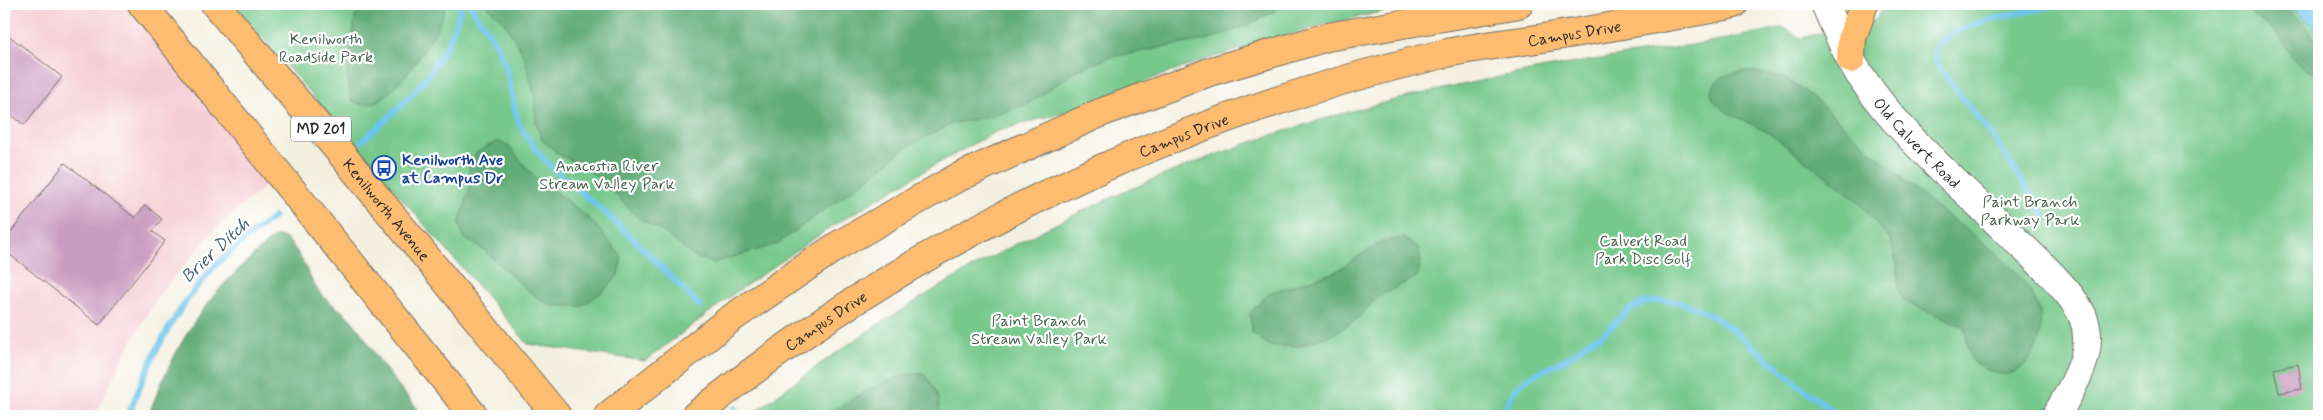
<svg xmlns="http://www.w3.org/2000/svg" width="2323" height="420" font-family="Mynerve,sans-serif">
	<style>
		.built { fill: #f6cfd6 }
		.green { fill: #76c88b; stroke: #507a5b }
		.forest { fill: #60ac77; stroke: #466c51 }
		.water { fill: #6dc4ea; stroke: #4c788a }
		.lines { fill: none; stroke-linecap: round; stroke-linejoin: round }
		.stream { stroke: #6dc4ea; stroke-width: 6 }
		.building { fill: #cb9cc1 }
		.minor-casing { stroke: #71706a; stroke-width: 30 }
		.major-casing { stroke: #71706a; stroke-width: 30 }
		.minor { stroke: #fff; stroke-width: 28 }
		.major { stroke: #fdbc70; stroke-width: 28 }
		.labels { text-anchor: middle; stroke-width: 4.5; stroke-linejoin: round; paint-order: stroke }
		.shield { fill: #fff; stroke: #6b6b6b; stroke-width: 1 }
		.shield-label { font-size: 15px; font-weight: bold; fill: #2b2b2b }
		.street-label { font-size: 16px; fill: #2b2b2b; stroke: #fff }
		.park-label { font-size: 16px; fill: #45624d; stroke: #fff }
		.transit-label { font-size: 16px; font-weight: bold; fill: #164399; stroke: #fff; text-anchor: start }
		.water-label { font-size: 18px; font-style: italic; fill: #42616e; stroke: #fff }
	</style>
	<rect width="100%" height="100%" fill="#fff"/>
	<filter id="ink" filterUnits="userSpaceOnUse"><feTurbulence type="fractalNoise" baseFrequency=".02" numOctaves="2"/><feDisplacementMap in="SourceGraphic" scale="10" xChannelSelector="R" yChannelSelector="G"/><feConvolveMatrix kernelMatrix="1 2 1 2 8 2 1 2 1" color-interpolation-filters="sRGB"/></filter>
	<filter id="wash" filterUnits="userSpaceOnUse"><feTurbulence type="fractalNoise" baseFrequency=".0096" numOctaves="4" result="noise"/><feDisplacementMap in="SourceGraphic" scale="20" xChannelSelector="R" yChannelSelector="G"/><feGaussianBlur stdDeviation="1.12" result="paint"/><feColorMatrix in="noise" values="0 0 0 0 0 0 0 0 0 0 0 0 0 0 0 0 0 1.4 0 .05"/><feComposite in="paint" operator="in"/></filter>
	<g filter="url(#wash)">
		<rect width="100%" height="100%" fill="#f4f0e0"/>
		<path class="built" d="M4,4h138l138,170 -56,46 -67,77 -34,60 -28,59h-91z"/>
		<path class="green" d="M233,4h1184l-90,20 -119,35 -57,20 -51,22 -105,31 -71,39 -96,58 -93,64 -90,68 -117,-17z
			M1884,4h435v412h-1569c195,-152 424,-266 666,-321 52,-12 105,-23 159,-32 68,-11 137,-19 204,-35l3,-1 19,11 75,-18z"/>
		<path class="forest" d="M363,4h83c-6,28 -43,82 -68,97 -4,2 -10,3 -15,4l-11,-4 -5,-23 8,-60z
			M485,4h796l-8,8 -23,12 -40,15 -99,18 -32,12 -51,35 -42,13 -35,7 -44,23 -44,35 -86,62 -64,19 -20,-7 -28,-23 -28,-16 -29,-31 -22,-18 -28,-14 -16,-14 -6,-17 -2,-29 -10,-38 -18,-32z
			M2241,4h39l23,19 16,21v31c-9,-4 -20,-8 -26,-17 -7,-9 -10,-18 -18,-26 -11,-10 -24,-17 -34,-28z
			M1746,71c19,2 34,3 50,14 20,13 37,31 55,47 20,19 41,37 62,56 28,25 61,45 89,70 14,13 32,34 37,52 9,31 -16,80 -53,59 -4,-2 -10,-4 -13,-8 -8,-11 -4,-23 -10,-35l-59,-25 -6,-11 -1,-26 -7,-25 -34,-40 -87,-66 -44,-22 -12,-11 -2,-9 4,-8 8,-7z
			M497,141l12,5 21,26 61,48 31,37 -4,18 -12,14 -24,17h-32l-24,-17 -43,-40 -19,-11 -5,-14 11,-36 -1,-21 7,-14z
			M278,236c18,1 29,39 39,53 9,14 25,19 36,33 11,13 20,29 30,44 13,17 27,34 41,50h-276c25,-64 48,-108 100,-156 9,-7 19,-20 30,-24z
			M1403,238l15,9 3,15 -4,15 -39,20 -23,24 -22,13 -34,12h-29l-18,-13 -2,-20 19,-20 66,-21 46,-30z
			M910,374h14c12,15 17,23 14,42h-112c26,-17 53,-35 84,-42z"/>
		<path class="water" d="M2287,4h32v27z"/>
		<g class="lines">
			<path class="stream" d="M470,4c11,19 25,34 33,55 10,24 7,52 22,75 24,37 47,49 78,77 34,30 65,63 97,95
				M362,141c43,-37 88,-78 99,-137
				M2044,215l-49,-76 -56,-71c-3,-6 -5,-11 -3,-18 9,-27 104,-41 131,-46
				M735,408l2,8
				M128,416c21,-56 46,-107 87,-150 17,-18 40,-34 59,-49
				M1502,416c16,-46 38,-39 72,-62 4,-3 7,-7 11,-10 5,-4 12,-6 17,-9 14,-11 24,-27 42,-32 51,-15 103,39 138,68 18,16 38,30 57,45"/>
		</g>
		<g id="blocks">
			<path class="building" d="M4,32l58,45 -38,48 -20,-16z
				M65,163l70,55 10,-13 17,14 -10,12 13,10 -66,84 -95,-75v-9z
				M2298,364l4,25 -23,4 -5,-24z"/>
		</g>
	</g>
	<g filter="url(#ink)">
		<use href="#blocks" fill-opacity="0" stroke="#71706a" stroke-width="1"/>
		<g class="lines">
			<defs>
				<g id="minor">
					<path id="s1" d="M1825,4c11,24 20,49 35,71 38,58 94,104 142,152 23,23 70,62 81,90 14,34 -11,71 -27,99"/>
				</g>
				<g id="major">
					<path d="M142,4l332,412"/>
					<path id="s2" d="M215,4l124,147 218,265"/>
					<path d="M1851,59l1,-21 12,-34"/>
					<path d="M608,416l121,-96 108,-74 118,-67 145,-66 112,-42 115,-34 192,-33"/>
					<path id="s3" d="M695,416c217,-176 476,-298 748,-362 34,-8 71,-11 106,-17 62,-10 124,-20 185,-33"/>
				</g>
			</defs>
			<use href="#minor" class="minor-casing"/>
			<use href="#major" class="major-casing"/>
			<use href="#minor" class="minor"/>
			<use href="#major" class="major"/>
		</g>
	</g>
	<defs>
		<symbol id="bus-ring" viewBox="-11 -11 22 22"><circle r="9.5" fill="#fff" stroke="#1a4fb4" stroke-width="1.5"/><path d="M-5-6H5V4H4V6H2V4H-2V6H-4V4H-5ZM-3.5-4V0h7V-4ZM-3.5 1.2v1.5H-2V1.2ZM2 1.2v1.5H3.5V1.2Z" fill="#1a4fb4"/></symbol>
	</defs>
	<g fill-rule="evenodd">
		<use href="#bus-ring" x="370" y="154" width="28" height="28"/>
	</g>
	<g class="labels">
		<rect class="shield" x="291" y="116.5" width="60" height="25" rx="4"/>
		<g class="shield-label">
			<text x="321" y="134">MD 201</text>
		</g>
		<g class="street-label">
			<text dy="6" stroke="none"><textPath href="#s3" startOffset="971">Campus Drive</textPath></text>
			<text dy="6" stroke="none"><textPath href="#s3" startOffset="566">Campus Drive</textPath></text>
			<text dy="6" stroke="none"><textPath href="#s1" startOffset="168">Old Calvert Road</textPath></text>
			<text dy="6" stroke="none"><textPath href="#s2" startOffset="268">Kenilworth Avenue</textPath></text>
			<text dy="6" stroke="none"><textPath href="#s3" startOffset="162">Campus Drive</textPath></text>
		</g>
		<g class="park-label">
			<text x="326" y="44">Kenilworth<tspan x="326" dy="18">Roadside Park</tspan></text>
			<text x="607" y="171">Anacostia River<tspan x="607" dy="18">Stream Valley Park</tspan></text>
			<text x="2030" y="207">Paint Branch<tspan x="2030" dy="18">Parkway Park</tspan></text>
			<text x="1643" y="246">Calvert Road<tspan x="1643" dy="18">Park Disc Golf</tspan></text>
			<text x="1039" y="326">Paint Branch<tspan x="1039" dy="18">Stream Valley Park</tspan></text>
		</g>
		<g class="transit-label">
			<text x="402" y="165">Kenilworth Ave<tspan x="402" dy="18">at Campus Dr</tspan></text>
		</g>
		<g class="water-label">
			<text transform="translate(215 250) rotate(-43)" y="6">Brier Ditch</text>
		</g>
	</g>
	<rect width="2323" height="420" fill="none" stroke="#fff" stroke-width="20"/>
</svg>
